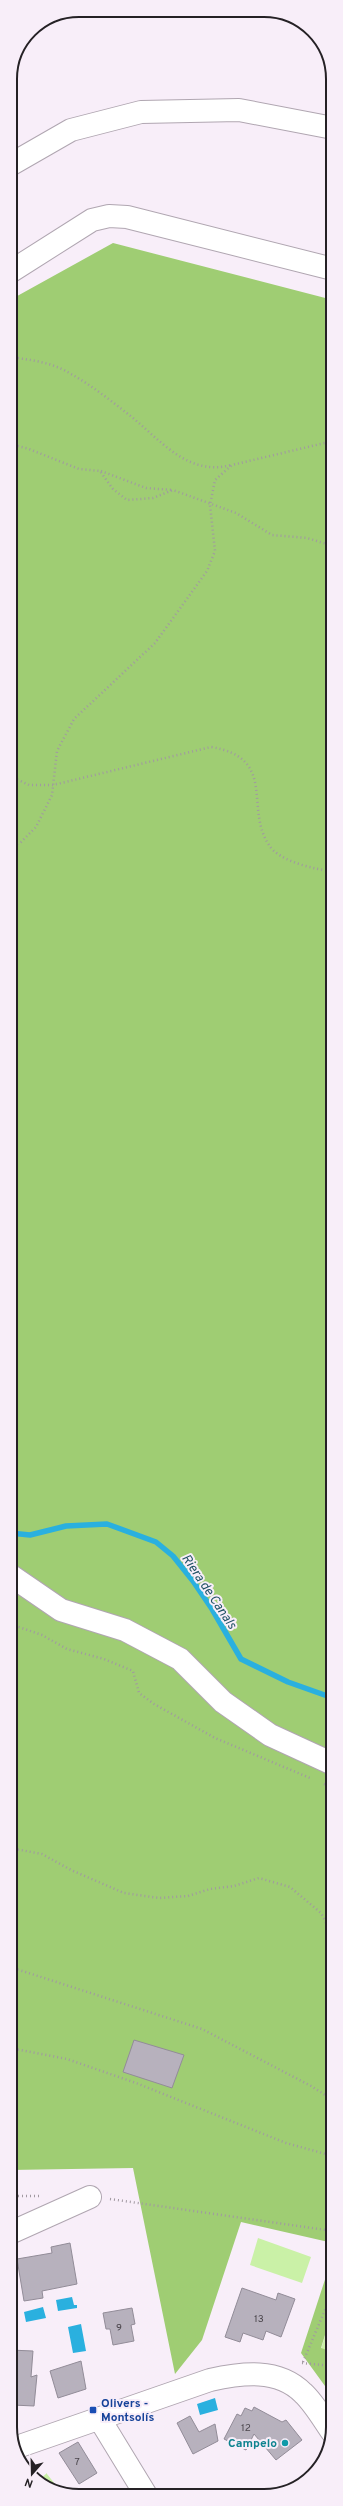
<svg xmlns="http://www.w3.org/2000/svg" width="343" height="2506" font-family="Overpass,sans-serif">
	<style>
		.green { fill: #caf1a7 }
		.forest { fill: #9fcd73 }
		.water { fill: #2ab0df }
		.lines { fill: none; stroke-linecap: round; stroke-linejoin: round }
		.stream { stroke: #2ab0df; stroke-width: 5.5 }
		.building { fill: #b7b1bd; stroke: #928c98 }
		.minor-casing { stroke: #b0a6b1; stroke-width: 24 }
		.tertiary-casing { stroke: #b0a6b1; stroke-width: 24 }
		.path { stroke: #a199a1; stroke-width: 2.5; stroke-dasharray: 1 3; stroke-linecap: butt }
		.minor { stroke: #fff; stroke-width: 22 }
		.tertiary { stroke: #fff; stroke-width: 22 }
		.transit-dot { fill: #1a4fb4; stroke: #f8eef9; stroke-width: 1.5 }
		.culture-dot { fill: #0f9aa8; stroke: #f8eef9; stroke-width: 1.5 }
		.labels { text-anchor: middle; stroke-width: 4; stroke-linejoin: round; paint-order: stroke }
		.number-label { font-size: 10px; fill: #4a454b }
		.transit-label { font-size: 12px; font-weight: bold; fill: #164399; stroke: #f8eef9; text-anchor: start }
		.culture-label { font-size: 12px; font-weight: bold; fill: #0d838f; stroke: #f8eef9; text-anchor: end }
		.water-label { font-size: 13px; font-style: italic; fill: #1e5164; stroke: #f8eef9 }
		.rim { fill: none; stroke: #252125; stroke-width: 2 }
	</style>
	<rect width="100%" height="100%" fill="#f8eef9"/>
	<path class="green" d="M258,2238l53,19 -9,26 -52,-18z
		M333,2309v43l-12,-3z
		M47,2473v1l16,20 -24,-14z"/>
	<path class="forest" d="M113,243l220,57v1943l-92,-21 -39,118 -27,34 -42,-206 -123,2v-1870z
		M333,2255v54l-12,39 12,4v45l-32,-44z"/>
	<path class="water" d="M72,2297l2,8h3v3l-19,3 -2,-11z
		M43,2307l3,11 -20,4 -2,-10z
		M81,2324l5,27 -13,2 -5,-26z
		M215,2398l3,12 -18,5 -3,-11z"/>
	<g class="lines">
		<path class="stream" d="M10,1533l20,2 36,-9 41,-2 49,18 17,14 20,25 19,28 29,50 47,23 45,16"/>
	</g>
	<path class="building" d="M134,2040l50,15 -12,33 -49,-16z
		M70,2243l7,41 -35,7 1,7 -19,3 -7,-42 35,-6 -1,-6z
		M242,2288l34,12 2,-7 17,6 -14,38 -15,-6 -3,9 -20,-7 -3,9 -15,-5z
		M132,2308l3,16 -4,1 3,16 -21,4 -3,-16h-4l-3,-16z
		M10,2350l23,1 -2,26 6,-2 -3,31 -21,-1 3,-34h-6z
		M81,2361l5,28 -28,9 -8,-27z
		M254,2407l28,15 4,-2 16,20 -26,20 -22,-26 -8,16 -22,-11 13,-25 4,2 4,-8 7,3z
		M190,2416l9,16 16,-8 3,17 -25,13 -16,-31z
		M78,2442l19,31 -18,11 -20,-31z"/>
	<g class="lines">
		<defs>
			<path id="minor" d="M10,165l61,-35 70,-18 98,-2 94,18
				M10,272l82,-52 17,-4 18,1 206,52
				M10,2233l80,-36
				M99,2418l47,77
				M17,2447l193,-67c32,-7 68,-12 93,13 11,10 20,26 29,39"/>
			<path id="tertiary" d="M10,1575l51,35 64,20 55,29 43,43 47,33 63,29"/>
		</defs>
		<use href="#minor" class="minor-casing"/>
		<use href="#tertiary" class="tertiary-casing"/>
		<path class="path" d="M10,357c21,3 42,5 61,17 20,11 39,26 57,40 31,24 59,63 103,51
			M10,444l19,5 50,20 21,2 13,18 14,11 26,-2 20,-8 63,23 36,22 35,3 26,8
			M101,471l45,17 26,2
			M10,776l19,9h24l158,-38c67,11 33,61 58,98 9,16 47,25 64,26
			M10,848l11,-6 15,-15 16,-32 5,-44 17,-32 81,-76 52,-72 8,-20 -5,-46 5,-25 17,-15 101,-24
			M10,1619l6,7 26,9 25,14 37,10 29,12 6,22 15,11 61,34 95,40
			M324,1784l9,4
			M10,1848l32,6 29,16 53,23 35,5 29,-2 22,-7 24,-3 25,-8 31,9 31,26 12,23
			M10,1967l192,62 109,57 22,14
			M10,2048l57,11 69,24 150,60 47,13
			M10,2196h31
			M110,2199l223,32
			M303,2362l30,-71
			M302,2363l31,3"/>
		<use href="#minor" class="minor"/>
		<use href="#tertiary" class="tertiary"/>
	</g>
	<rect class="transit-dot" x="89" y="2406" width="8" height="8" rx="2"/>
	<circle class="culture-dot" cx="285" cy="2443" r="4"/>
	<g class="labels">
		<g class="number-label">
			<text x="259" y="2322">13</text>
			<text x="119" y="2331">9</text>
			<text x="246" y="2431">12</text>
			<text x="77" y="2465">7</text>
		</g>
		<g class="transit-label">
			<text x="101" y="2407">Olivers -<tspan x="101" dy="14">Montsolís</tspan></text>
		</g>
		<g class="culture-label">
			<text x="277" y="2447">Campelo</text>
		</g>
		<g class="water-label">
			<text transform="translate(210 1591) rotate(56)" y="5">Riera de Canals</text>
		</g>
	</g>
	<path d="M0 0H343V2506H0ZM79 17H264A62 62 0 0 1 326 79V2427A62 62 0 0 1 264 2489H79A62 62 0 0 1 17 2427V79A62 62 0 0 1 79 17Z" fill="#f8eef9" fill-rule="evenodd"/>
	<path class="rim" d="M79 17H264A62 62 0 0 1 326 79V2427A62 62 0 0 1 264 2489H79A62 62 0 0 1 17 2427V79A62 62 0 0 1 79 17Z"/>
	<g transform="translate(32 2474) rotate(200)" stroke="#f8eef9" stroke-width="3" paint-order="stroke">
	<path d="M0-3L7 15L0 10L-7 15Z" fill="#252125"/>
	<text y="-6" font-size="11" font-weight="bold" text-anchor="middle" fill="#252125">N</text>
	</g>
</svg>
